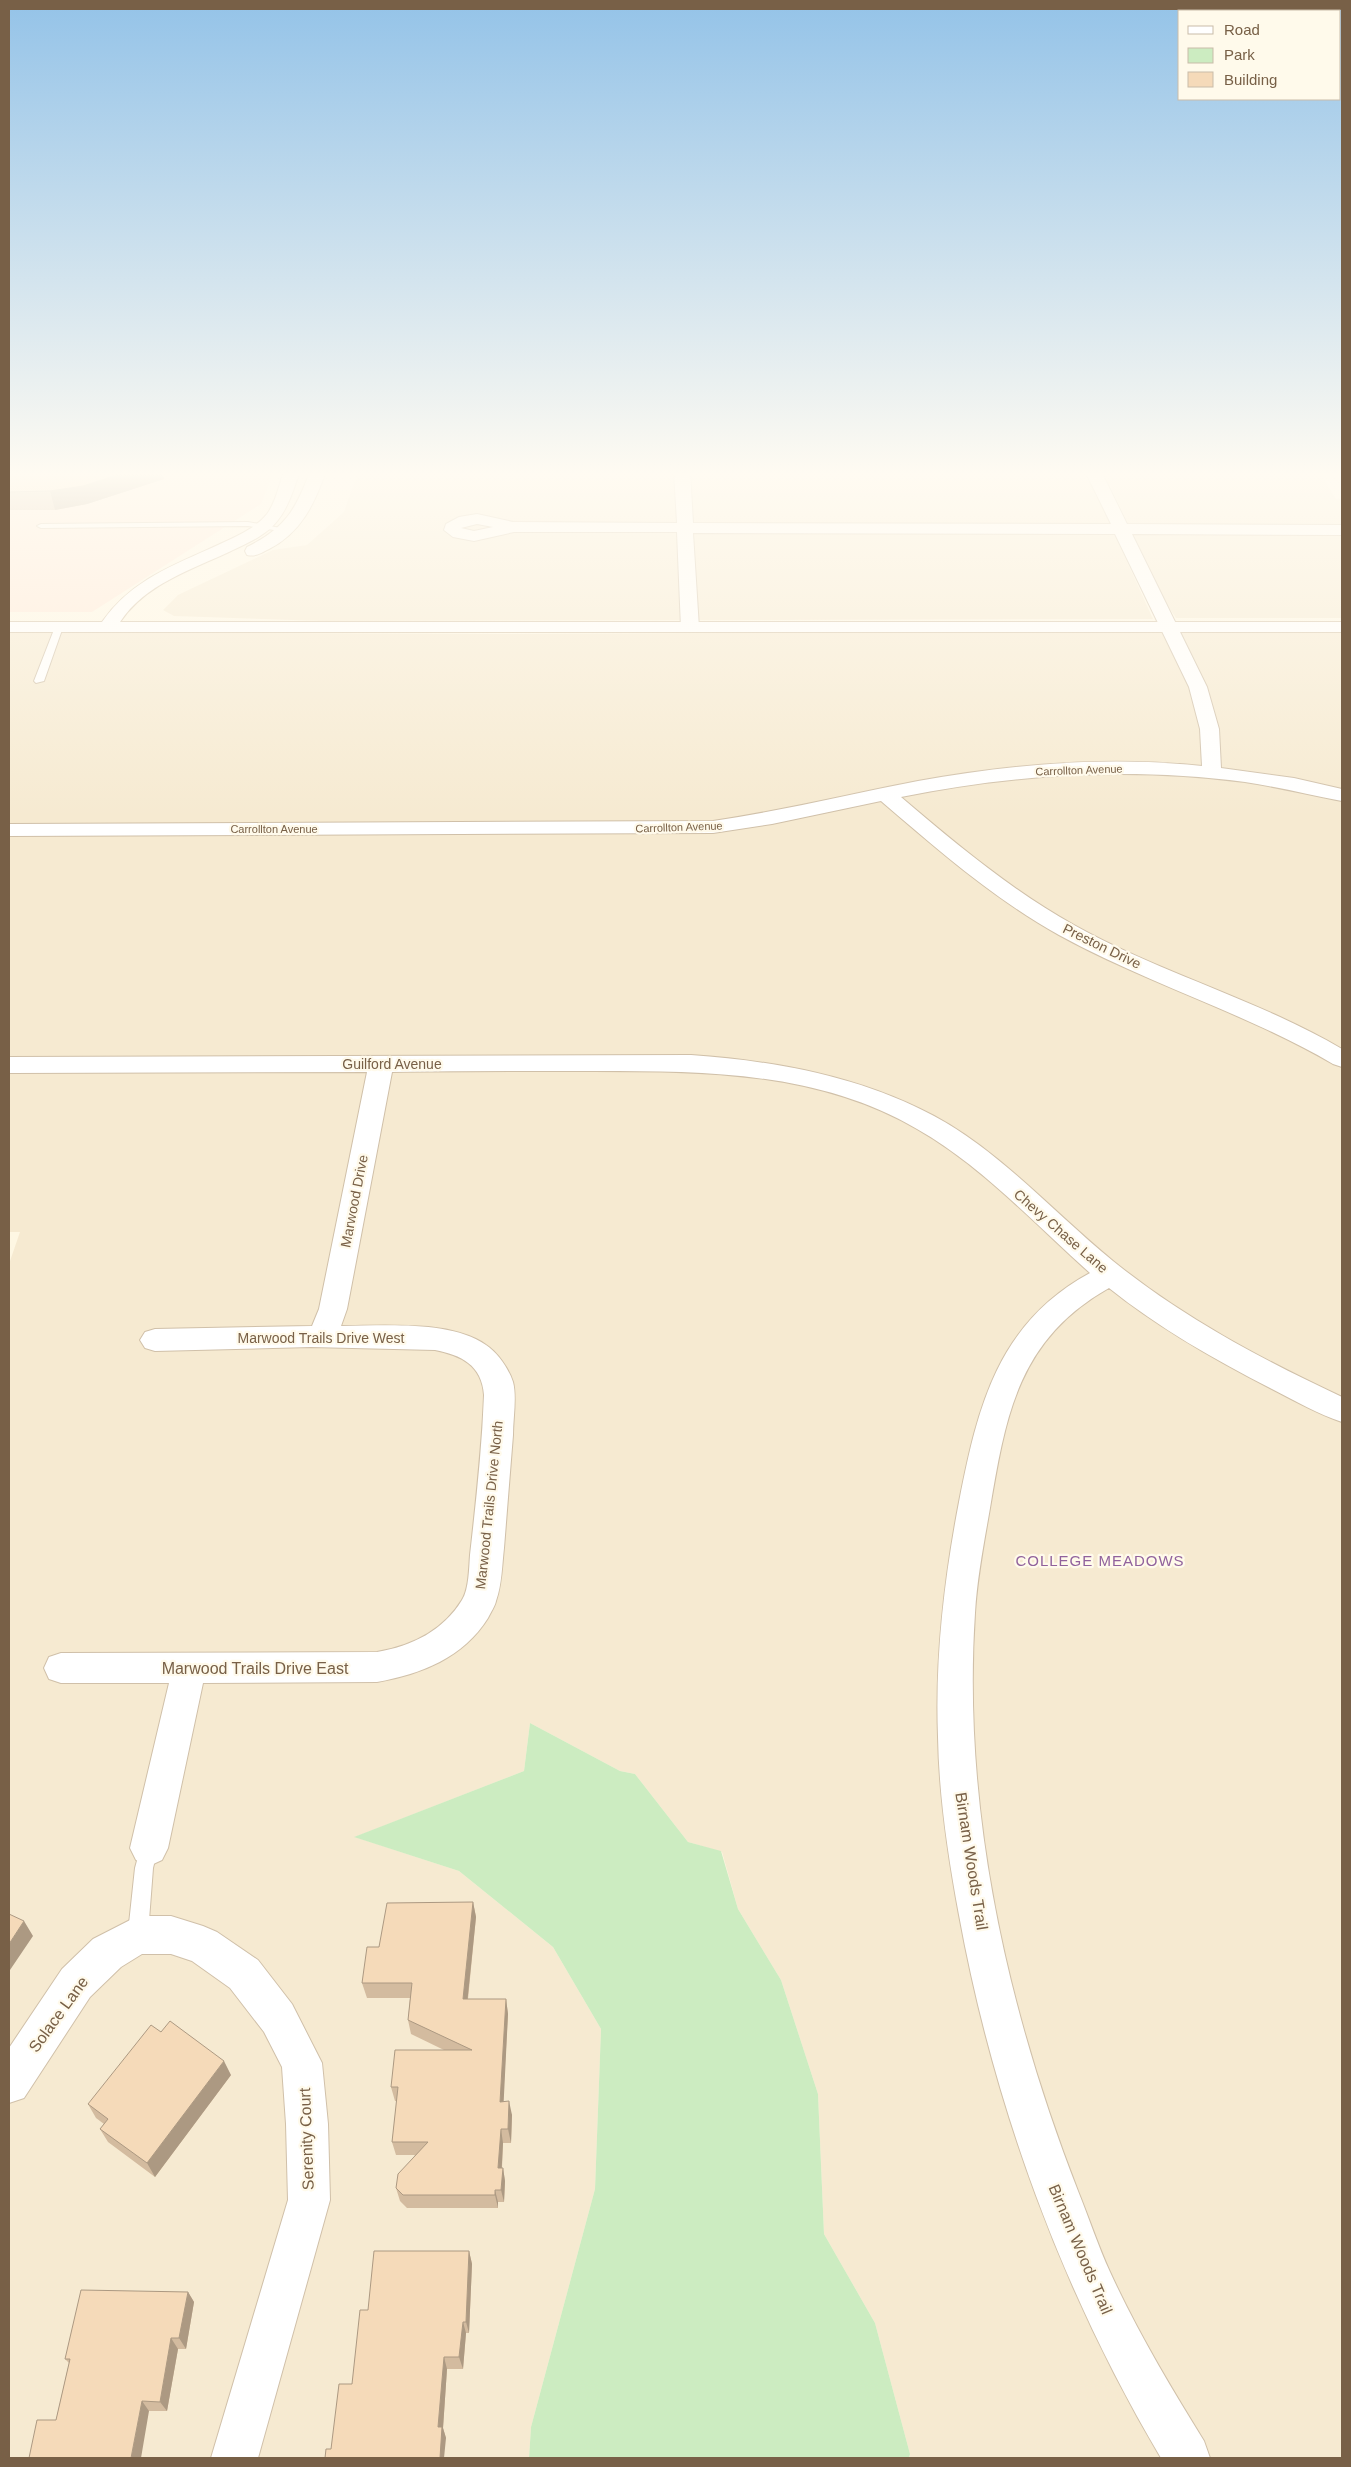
<svg xmlns="http://www.w3.org/2000/svg" width="1351" height="2467" font-family="Arial,sans-serif">
	<style>
		.residential { fill: #f6ead1 }
		.commercial { fill: #ffe8d6 }
		.green { fill: #ccecc1 }
		.lines { fill: none; stroke-linecap: round; stroke-linejoin: round }
		.service-casing { stroke: #d0c0a9; stroke-width: 2 }
		.minor-casing { stroke: #d0c0a9; stroke-width: 2 }
		.secondary-casing { stroke: #d3c1a6; stroke-width: 2 }
		.service { fill: #fff; fill-rule: evenodd }
		.minor { fill: #fff; fill-rule: evenodd }
		.secondary { fill: #fff; fill-rule: evenodd }
		.wall { fill: #d3bb9f }
		.shaded-wall { fill: #ac9982 }
		.building { fill: #f5dab9; stroke: #ac9982 }
		.labels { text-anchor: middle; stroke-width: 4.5; stroke-linejoin: round; paint-order: stroke }
		.far-street-label { font-size: 11px; fill: #786047; stroke: #fffaeb }
		.street-label { font-size: 14px; fill: #786047; stroke: #fffaeb }
		.neighbourhood-label { font-size: 15px; letter-spacing: 1px; fill: #91629c; stroke: #fffaeb }
		.near-street-label { font-size: 16px; fill: #786047; stroke: #fffaeb }
	</style>
	<rect width="100%" height="100%" fill="#fef7e3"/>
	<path class="residential" d="M358,471h728l67,148 -830,2 -149,-5 -11,-6 15,-15 95,-45 34,-5 37,-33z
		M1103,471h216l17,28h6v119h-166l-10,-15z
		M1145,631h197v1827h-433l1,-4 -35,-131 -51,-89 -6,-140 -37,-114 -43,-71 -16,-57 -34,-10 -53,-68 -15,-3 -90,-48 -6,48 -169,66 104,34 94,76 48,82 -6,160 -64,238 -2,31h-520v-1194l11,-32h-11v-600l490,2z"/>
	<path class="commercial" d="M9,471h265l-13,33 -169,108h-83z"/>
	<path class="green" d="M530,1723l90,48 15,3 53,68 33,9 17,58 43,71 37,114 6,140 51,89 35,131 -1,4h-380l2,-31 64,-238 6,-160 -48,-82 -94,-76 -105,-34 170,-66z"/>
	<g class="lines">
		<defs>
			<path id="service" d="M248,522l43,8 -4,2 -39,-6 -207,2 -4,-2 4,-2z
				M59,624l4,3 -19,54 -8,2 -2,-2 21,-54z
				M149,1839l7,3 2,6 -5,20 -5,65 -3,7 -7,2 -7,-2 -3,-7 7,-65 7,-26z"/>
			<path id="minor" d="M674,471h16l3,52 418,1 -26,-53h16l26,53 215,1v10l-210,-1 75,153 12,42 2,39 73,10 48,11v12c-32,-6 -64,-14 -97,-19 -115,-15 -231,-8 -344,15 54,46 110,93 173,128 86,48 183,74 268,124v18l-9,-3c-87,-51 -185,-80 -274,-129 -65,-36 -122,-86 -178,-134l-109,23 -59,9 -704,3v-12l704,-3c69,-10 137,-27 205,-40 93,-17 190,-25 284,-15l-2,-37 -11,-42 -74,-153 -422,-1 6,95 -3,4h-12l-3,-4 -4,-96h-163l-40,9 -21,-4 -9,-7 2,-6 13,-7 18,-3 36,8 164,1zM477,524l16,3 -19,4 -13,-3z
				M691,1055c84,6 168,21 243,61 67,36 120,97 179,145 69,56 148,98 229,136v25c-24,-8 -47,-21 -70,-33 -57,-29 -113,-61 -163,-101 -90,51 -103,125 -119,220 -6,35 -13,70 -15,105 -13,196 32,396 103,578 11,27 20,55 32,81 27,59 60,114 94,169l6,17h-49c-99,-167 -167,-352 -202,-543 -11,-59 -20,-119 -21,-178 -3,-80 6,-157 21,-235 19,-97 39,-179 131,-229 -55,-49 -108,-107 -173,-144 -101,-59 -217,-58 -330,-58 -65,0 -130,0 -195,1l-45,237 -6,17c43,0 109,-6 145,19 11,7 23,24 27,37 4,15 0,36 0,53 -3,37 -6,75 -9,113 -2,17 -2,36 -8,53 -1,5 -5,11 -8,17 -25,40 -67,56 -111,64l-174,1 -35,165 -6,12 -13,6 -13,-6 -6,-12 39,-165h-108l-12,-4 -5,-11 5,-11 12,-4 316,-1c35,-6 66,-21 85,-52 7,-11 7,-32 8,-45 6,-53 12,-106 14,-160 -2,-30 -23,-40 -49,-45l-124,-3 -156,4 -10,-3 -5,-8 5,-8 10,-3 157,-3 7,-17 48,-237 -358,1v-16z
				M138,1916h33l32,10 14,6 41,28 34,44 30,59 6,61 2,76 -72,258h-47l77,-258 -2,-76 -4,-57 -18,-35 -34,-44 -38,-27 -21,-7h-29l-21,13 -31,30 -66,101 -15,5v-55l53,-79 31,-30z"/>
			<path id="secondary" d="M284,471h16c-6,17 -11,35 -22,49 -11,15 -30,23 -47,31 -40,19 -86,33 -111,71h1222v10h-1333v-10h93c29,-42 72,-57 116,-77 17,-8 37,-16 49,-31 9,-12 12,-29 17,-43z
				M310,471h16c-11,32 -25,62 -57,78 -8,4 -13,8 -22,6l-2,-4 2,-4c38,-19 49,-37 63,-76z"/>
		</defs>
		<use href="#service" class="service-casing"/>
		<use href="#minor" class="minor-casing"/>
		<use href="#secondary" class="secondary-casing"/>
		<use href="#service" class="service"/>
		<use href="#minor" class="minor"/>
		<use href="#secondary" class="secondary"/>
	</g>
	<path class="wall" d="M9,471l160,2 -6,1 1,5 -77,25 -32,6h-46z
		M473,1902l3,15 -8,82h38l2,15 -5,87 9,14 -1,28h-8l-1,25h1l2,13 -1,21h-6v6h-91l-7,-7 -4,-13 19,-33h-19l-4,-13 5,-41h-2l-4,-14 53,-37 -33,-16 -3,-14 2,-22h-43l-5,-15z
		M231,2075l-76,102 -47,-35 -8,-13 4,-5 -8,-6 -8,-14z
		M469,2251l3,13 -3,69h-3l-3,36h-16l-4,59 3,10 -115,11 21,-65z
		M188,2292l6,10 -8,47h-8l-11,62h-18l-93,9 13,-57 -4,-4z"/>
	<path class="shaded-wall" d="M129,471h39l1,2 -6,1 1,5 -77,25 -32,6 -5,-19z
		M473,1902l3,15 -10,97 -3,-15z
		M24,1921l9,15 -23,34 -1,-2v-24z
		M506,1999l2,15 -5,101 -3,-13z
		M224,2061l7,14 -76,102 -8,-14z
		M509,2101l3,14 -1,28 -3,-14z
		M501,2129l2,14 -2,38 -3,-13z
		M503,2168l2,13 -1,21 -3,-12z
		M495,2190l3,12v6l-3,-13z
		M469,2251l3,13 -3,69 -3,-11z
		M188,2292l6,10 -8,47 -7,-11z
		M463,2322l3,11 -3,36 -4,-12z
		M171,2338l7,11 -11,62 -7,-9z
		M444,2357l3,12 -4,59 3,10 -2,20h-4l-2,-31z
		M142,2401l7,10 -8,47h-10z"/>
	<path class="building" d="M9,471h120l-46,15 -33,5 -41,1z
		M473,1902l-10,97h43l-6,103 9,-1 -1,28h-7l-3,39h5l-2,22h-6v5h-92l-7,-7 2,-14 30,-32h-36l6,-55h-7l4,-37h77l-64,-30 4,-37h-50l5,-36h12l8,-44z
		M9,1914l15,7 -15,23z
		M170,2021l54,40 -77,102 -47,-34 8,-10 -20,-15 63,-79 10,7z
		M374,2251h95l-3,71h-3l-4,35h-15l-6,70h4l-2,31h-115l1,-9h5l8,-65h13l8,-74h8z
		M81,2290l107,2 -9,46h-8l-11,64 -18,-1 -11,57h-102l8,-38h19l14,-61h-5z"/>
	<linearGradient id="sky" x2="0" y2="1"><stop stop-color="#94c3e8"/><stop offset="0.58" stop-color="#fffbf2"/><stop offset="1" stop-color="#fffbf2" stop-opacity="0"/></linearGradient>
	<rect width="1351" height="817" fill="url(#sky)"/>
	<g class="labels">
		<g class="far-street-label">
			<text transform="translate(1079 770) rotate(-2)" y="4">Carrollton Avenue</text>
			<text transform="translate(679 827) rotate(-2)" y="4">Carrollton Avenue</text>
			<text x="274" y="833">Carrollton Avenue</text>
		</g>
		<g class="street-label">
			<text transform="translate(1102 946) rotate(26)" y="5">Preston Drive</text>
			<text x="392" y="1069">Guilford Avenue</text>
			<text transform="translate(354 1201) rotate(-79)" y="5">Marwood Drive</text>
			<text transform="translate(1061 1231) rotate(41)" y="5">Chevy Chase Lane</text>
			<text x="321" y="1343">Marwood Trails Drive West</text>
			<text transform="translate(489 1505) rotate(-84)" y="5">Marwood Trails Drive North</text>
		</g>
		<g class="neighbourhood-label">
			<text x="1100" y="1566">COLLEGE MEADOWS</text>
		</g>
		<g class="near-street-label">
			<text x="255" y="1674">Marwood Trails Drive East</text>
			<text transform="translate(972 1861) rotate(81)" y="6">Birnam Woods Trail</text>
			<text transform="translate(58 2014) rotate(-54)" y="6">Solace Lane</text>
			<text transform="translate(306 2139) rotate(-92)" y="6">Serenity Court</text>
			<text transform="translate(1081 2249) rotate(67)" y="6">Birnam Woods Trail</text>
		</g>
	</g>
	<rect width="1351" height="2467" fill="none" stroke="#786047" stroke-width="20"/>
	<rect x="1178" y="10" width="162" height="90" fill="#fffaeb" stroke="#c9bca9"/>
	<rect x="1188" y="26" width="25" height="8" fill="#ffffff" stroke="#c9bca9"/>
	<text x="1224" y="35" font-size="15" fill="#786047">Road</text>
	<rect x="1188" y="48" width="25" height="15" fill="#ccecc1" stroke="#c9bca9"/>
	<text x="1224" y="60" font-size="15" fill="#786047">Park</text>
	<rect x="1188" y="72" width="25" height="15" fill="#f5dab9" stroke="#c9bca9"/>
	<text x="1224" y="85" font-size="15" fill="#786047">Building</text>
</svg>
